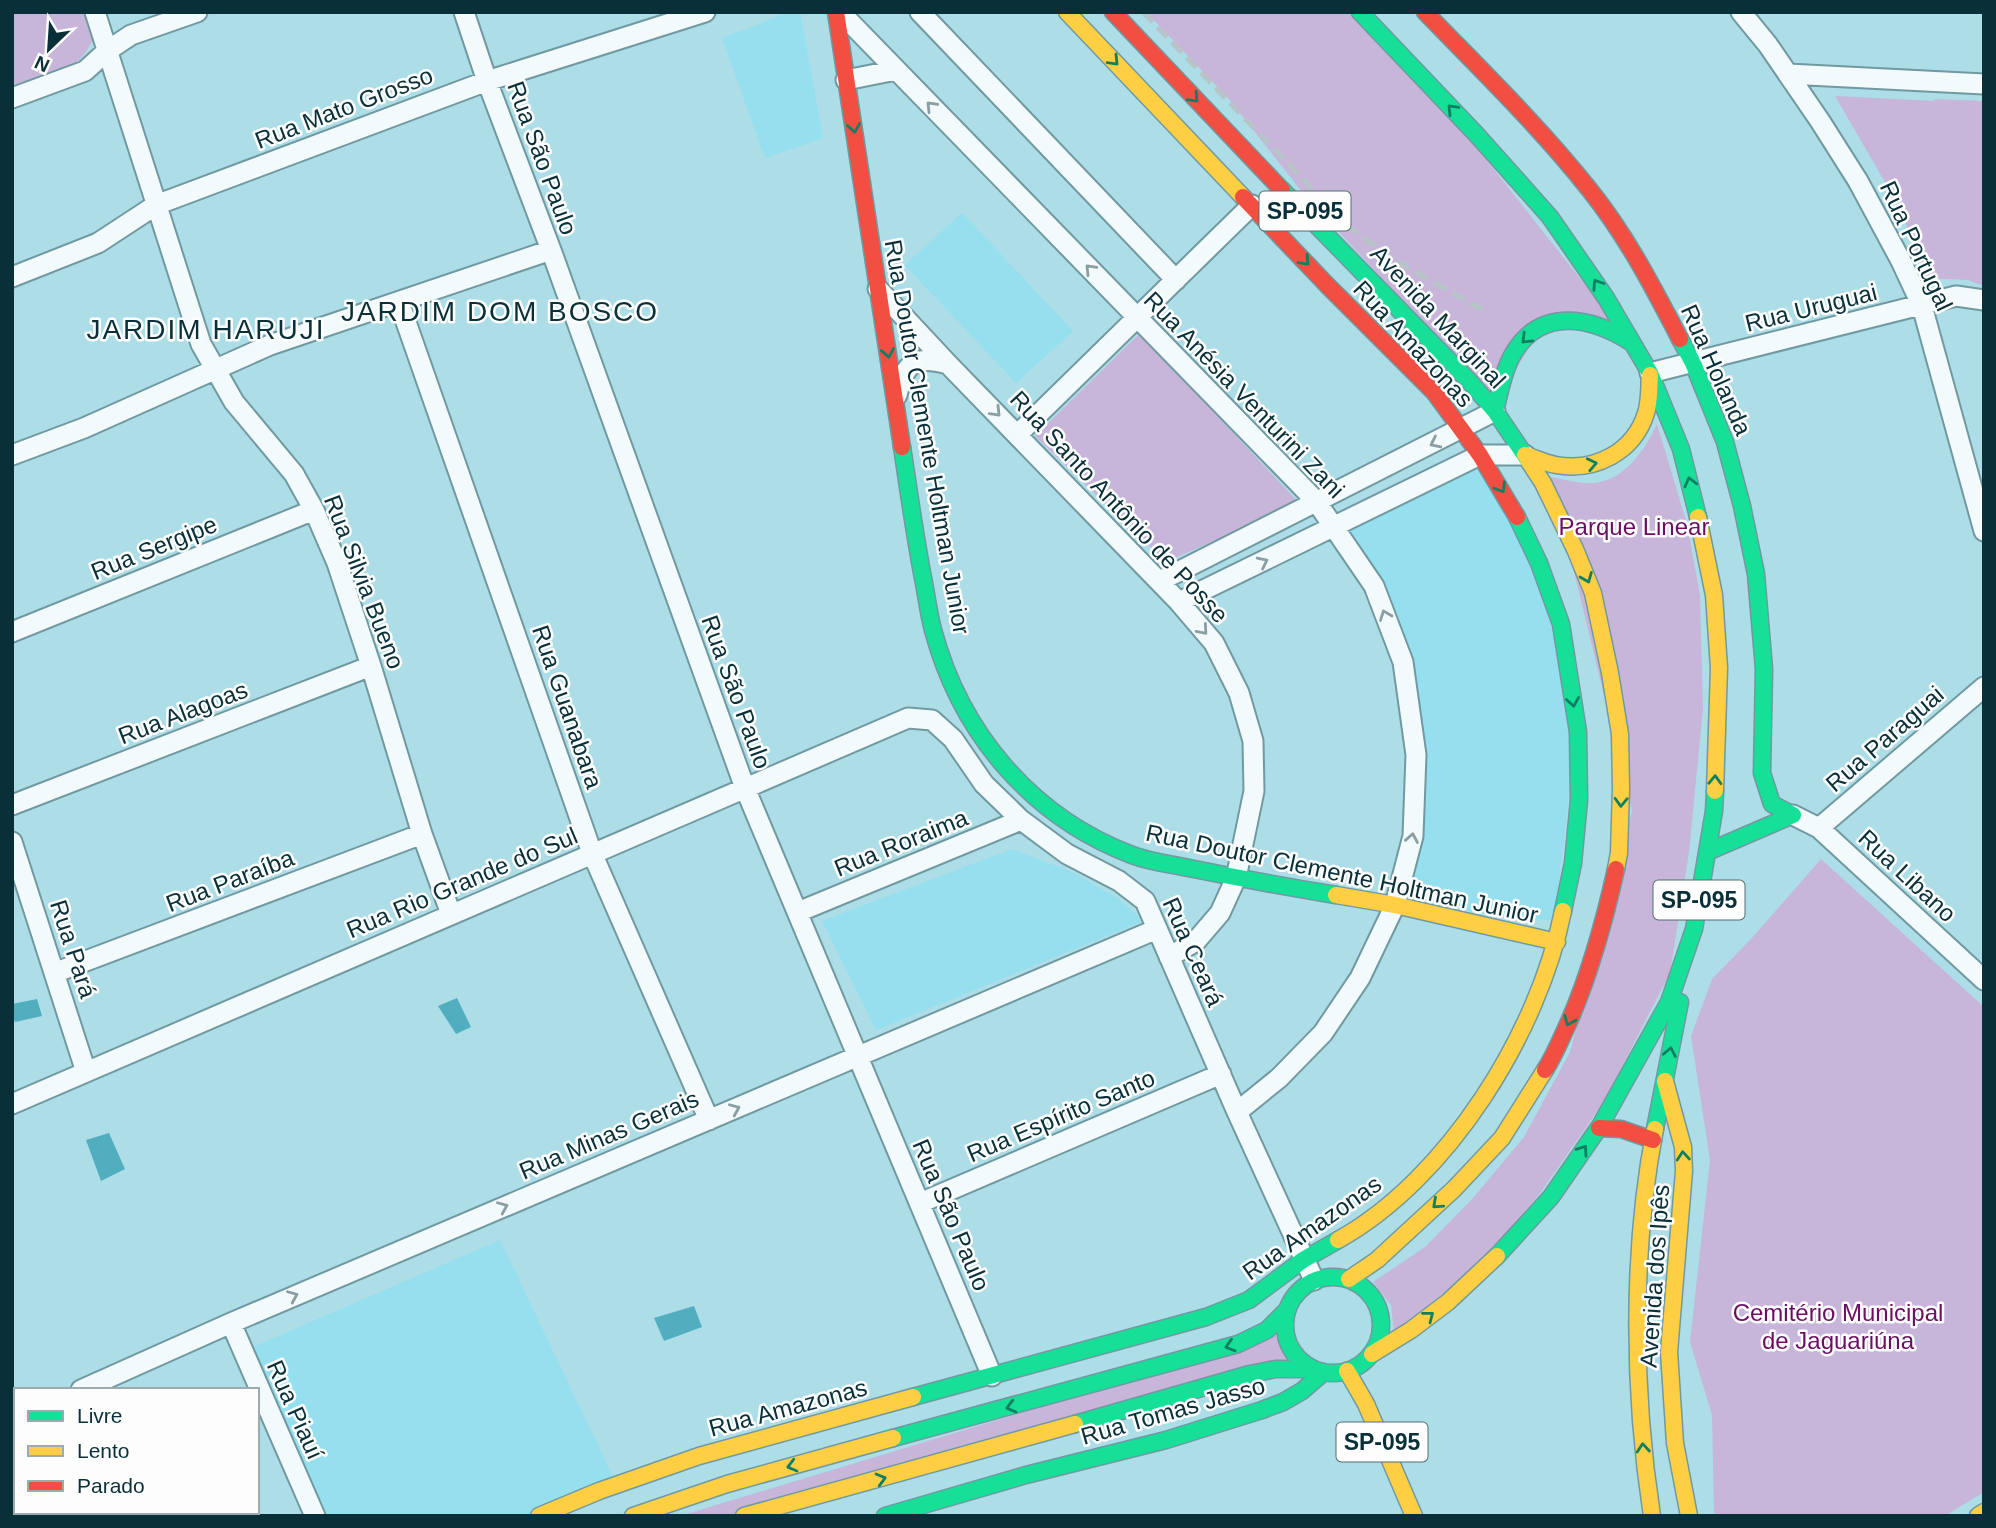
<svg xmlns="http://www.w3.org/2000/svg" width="1996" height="1528" font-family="Helvetica,sans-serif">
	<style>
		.built { fill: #95dfef }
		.green { fill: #c7b6da }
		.water { fill: #51aebf }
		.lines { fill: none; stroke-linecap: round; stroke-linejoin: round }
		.street-casing { stroke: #7099a1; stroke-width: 23 }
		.fast-casing { stroke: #7099a1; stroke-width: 19 }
		.slow-casing { stroke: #7099a1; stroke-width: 19 }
		.jam-casing { stroke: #7099a1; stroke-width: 19 }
		.street { stroke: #f3fafb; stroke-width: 19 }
		.fast { stroke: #16e098; stroke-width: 16 }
		.slow { stroke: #ffcf43; stroke-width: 16 }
		.jam { stroke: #f24e42; stroke-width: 16 }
		.rail { stroke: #b7c4c8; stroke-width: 5; stroke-dasharray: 14 7; stroke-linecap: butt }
		.oneway { stroke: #0f7f63 }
		.oneway2 { stroke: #8a9fa3 }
		.labels { text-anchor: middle; stroke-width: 5; stroke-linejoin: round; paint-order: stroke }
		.shield { fill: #fdfdfd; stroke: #526e73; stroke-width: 2 }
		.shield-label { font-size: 23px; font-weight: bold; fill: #093038 }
		.street-label { font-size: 24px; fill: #093038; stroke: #fdfdfd }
		.park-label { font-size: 24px; fill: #6c0e62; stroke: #fdfdfd }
		.quarter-label { font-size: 28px; letter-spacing: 2px; fill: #093038; stroke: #fdfdfd }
	</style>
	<rect width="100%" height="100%" fill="#addde7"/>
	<path class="built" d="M790,12h10l23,126 -58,20 -43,-120z
		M962,213l111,118 -57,52 -111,-118z
		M1479,458l58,106 40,168 -23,189 -157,-18 19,-66 -11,-176 -67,-133z
		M1012,849l60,23 47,27 24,22 -267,109 -54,-109z
		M500,1240l114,239 -86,37h-207l-68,-169z"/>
	<path class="green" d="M16,12h66l13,24 -9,16 -13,15 -61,22v-74z
		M1146,12h206l118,127 153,194 -77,-13 -50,82 -194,-210 -74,-94z
		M1835,96l99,5 1,-2 49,2v185l-16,-6 -42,-2 -26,-70z
		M1140,333l159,170 -133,59 -131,-126z
		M1657,424l30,100 13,71 3,114 -14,143 -19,121 -67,130 -62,89 -59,70 -88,71 -3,-28 -18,-23 52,-35 48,-49 51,-61 46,-85 62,-241 -81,-334c15,3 29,7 44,6 30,-3 51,-35 62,-59z
		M1821,859l163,148v485l-39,24h-228l-3,-4 -2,-97 -22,-73 20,-182 -19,-124 21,-57 39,-40z
		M1278,1335l17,29 -559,152h-56z"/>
	<path class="water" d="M457,998l14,29 -15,7 -18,-28z
		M37,999l5,17 -27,6 -3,-8v-10z
		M109,1133l16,36 -24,12 -15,-41z
		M694,1306l8,21 -38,14 -10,-23z"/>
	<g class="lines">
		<defs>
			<path id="street" d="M95,12l106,332 33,58 60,72 20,36 23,53 34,103 51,168 29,80
				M464,12l23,69 64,169 194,538 247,588
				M840,12l476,489 58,85 29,76 13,93 -3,81 -18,69 -35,73 -37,55 -44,45 -42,34
				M920,12l256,268
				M1741,12l27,33 52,76 38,60 43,80 21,45 62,225
				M1788,74l196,10
				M846,80l50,-10
				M12,98l73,-27 22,-20 24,-16 66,-23
				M12,277l86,-34 58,-38 331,-124 218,-69
				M878,289l70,75 231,238 35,41 25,50 14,48 1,50 -18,87 -16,35 -24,28 -27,16
				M399,302l193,551 117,267
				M1650,373l306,-77 28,4
				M897,395c8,-33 18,-40 51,-31
				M1017,435l235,-230
				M12,455l72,-27 186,-83 281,-95
				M1160,581l335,-170
				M1179,602l301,-147h45
				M12,632l302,-122
				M12,805l359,-139
				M1793,815l26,13 165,152
				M1819,828l165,-141
				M12,842l74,230
				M798,912l223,-92
				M54,973l368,-139
				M12,1104l896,-386 24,2 21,19 31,45 37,36 46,34 52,27 26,20 92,211 77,168
				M920,1203l301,-129
				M231,1323l84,193
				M81,1390l150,-67 926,-394
				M12,1420l4,-1
				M12,1502l4,7"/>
			<path id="fast" d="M1360,12l116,122 74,83 56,81 44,75 31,76 17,68
				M1282,190l188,192 25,29 33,49
				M1680,339l13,24 32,79 17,64 14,68 8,95 -2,104 10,31 21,11
				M1495,411c5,-19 8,-40 18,-57 28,-48 79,-37 119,-11
				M902,447c7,45 13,91 22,136 3,16 5,32 9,47 28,104 99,187 199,225 18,7 39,9 57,13 49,10 98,19 147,27
				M1517,517l22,46 22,61 17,108 1,68 -6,63 -10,48
				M1707,852l86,-37
				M1655,1129l25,-127
				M1497,1256l54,-59 49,-71 69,-124 25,-73 20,-118 1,-20
				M1285 1325a48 48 0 1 1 96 0a48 48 0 1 1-96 0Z
				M913,1397l293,-80 43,-17 54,-40 35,-20
				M1075,1424l175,-50 26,-5h38
				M893,1438l345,-94 29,-14 20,-20
				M885,1516l141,-41 140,-35 96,-30 21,-8 19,-11 22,-19"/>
			<path id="slow" d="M1067,12l176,185
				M1525,455c10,3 20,8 31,10 39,7 78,-13 90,-52 4,-12 3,-26 4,-38
				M1528,460l15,23 32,66 18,44 17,80 10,61 1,54 -2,65 -3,16
				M1698,517l16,78 5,73 -4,123
				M1336,895l59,10 162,37
				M1665,1081l18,66 1,24 -15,181 6,91 14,73
				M1338,1240c110,-61 201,-208 225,-329
				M1349,1279l28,-19 77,-71 48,-51 43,-68
				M1372,1354l39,-24 37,-28 49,-46
				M1347,1371l19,33 48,112
				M539,1516l60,-25 100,-35 214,-59
				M633,1516l94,-32 166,-46
				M744,1516l331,-92
				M1652,1516c-19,-123 -21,-264 3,-387
				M1978,1516l6,-4"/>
			<path id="jam" d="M836,12l66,435
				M1113,12l169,178
				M1425,12c56,58 114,114 164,177 37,46 64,98 91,150
				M1243,197l85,89 106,106 46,63 37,62
				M1545,1070c9,-14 15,-29 22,-44 23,-51 37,-103 49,-157
				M1599,1128l22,1 32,11"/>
		</defs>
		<use href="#street" class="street-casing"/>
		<use href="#fast" class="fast-casing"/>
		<use href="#slow" class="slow-casing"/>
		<use href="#jam" class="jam-casing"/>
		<use href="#street" class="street"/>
		<use href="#fast" class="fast"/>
		<use href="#slow" class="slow"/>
		<use href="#jam" class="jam"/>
		<path class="rail" d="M1143,12l200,209c43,38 96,64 146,92"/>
	</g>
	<defs><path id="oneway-chevron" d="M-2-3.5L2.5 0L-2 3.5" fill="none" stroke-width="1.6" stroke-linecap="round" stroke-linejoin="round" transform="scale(1.75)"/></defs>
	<g class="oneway">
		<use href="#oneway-chevron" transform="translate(1114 61) rotate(46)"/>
		<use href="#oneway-chevron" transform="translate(1194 98) rotate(47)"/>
		<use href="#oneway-chevron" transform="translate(1452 109) rotate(-134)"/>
		<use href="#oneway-chevron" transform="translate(854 128) rotate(81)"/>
		<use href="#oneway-chevron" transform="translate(1305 261) rotate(47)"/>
		<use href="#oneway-chevron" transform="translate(1597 284) rotate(-124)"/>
		<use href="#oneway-chevron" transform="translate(1526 339) rotate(135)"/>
		<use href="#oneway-chevron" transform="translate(888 353) rotate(81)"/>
		<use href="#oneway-chevron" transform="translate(1592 464) rotate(-12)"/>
		<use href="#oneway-chevron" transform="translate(1690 482) rotate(-104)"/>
		<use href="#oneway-chevron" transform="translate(1501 488) rotate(58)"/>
		<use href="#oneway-chevron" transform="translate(1587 578) rotate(68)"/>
		<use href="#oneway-chevron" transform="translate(1573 702) rotate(81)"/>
		<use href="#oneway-chevron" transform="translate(1715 780) rotate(-88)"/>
		<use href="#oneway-chevron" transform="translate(1621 802) rotate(92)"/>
		<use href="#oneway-chevron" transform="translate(1569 1021) rotate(114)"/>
		<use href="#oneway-chevron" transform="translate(1670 1052) rotate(-79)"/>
		<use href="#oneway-chevron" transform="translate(1583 1150) rotate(-55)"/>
		<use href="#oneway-chevron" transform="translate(1683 1156) rotate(-95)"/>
		<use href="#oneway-chevron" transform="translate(1437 1204) rotate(138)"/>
		<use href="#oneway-chevron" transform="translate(1429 1316) rotate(-38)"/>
		<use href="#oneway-chevron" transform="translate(1230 1346) rotate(163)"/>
		<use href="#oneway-chevron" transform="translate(1011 1407) rotate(165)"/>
		<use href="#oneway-chevron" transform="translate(1643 1448) rotate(-95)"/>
		<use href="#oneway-chevron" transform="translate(792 1466) rotate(165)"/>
		<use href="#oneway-chevron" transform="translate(881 1479) rotate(-15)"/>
	</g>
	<g class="oneway2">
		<use href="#oneway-chevron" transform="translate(931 106) rotate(-134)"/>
		<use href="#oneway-chevron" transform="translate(1090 269) rotate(-134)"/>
		<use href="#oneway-chevron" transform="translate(996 412) rotate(46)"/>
		<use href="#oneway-chevron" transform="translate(1435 443) rotate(154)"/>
		<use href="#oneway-chevron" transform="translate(1263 562) rotate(-26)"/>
		<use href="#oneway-chevron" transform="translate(1385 615) rotate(-111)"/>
		<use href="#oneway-chevron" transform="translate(1203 630) rotate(49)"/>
		<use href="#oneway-chevron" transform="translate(1412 838) rotate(-80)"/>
		<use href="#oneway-chevron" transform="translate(735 1109) rotate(-23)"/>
		<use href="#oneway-chevron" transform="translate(503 1207) rotate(-23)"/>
		<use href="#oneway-chevron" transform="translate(293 1296) rotate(-23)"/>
	</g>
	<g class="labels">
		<g class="shield">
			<rect x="1259.5" y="191.5" width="91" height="39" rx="5"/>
			<rect x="1653.5" y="880.5" width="91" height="39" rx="5"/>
			<rect x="1336.5" y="1422.5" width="91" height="39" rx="5"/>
		</g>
		<g class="shield-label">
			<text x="1305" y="219">SP-095</text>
			<text x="1699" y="908">SP-095</text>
			<text x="1382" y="1450">SP-095</text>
		</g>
		<g class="street-label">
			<text transform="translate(344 108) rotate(-21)" y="8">Rua Mato Grosso</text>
			<text transform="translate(542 158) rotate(70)" y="8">Rua São Paulo</text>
			<text transform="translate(1916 246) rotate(65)" y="8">Rua Portugal</text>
			<text transform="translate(1811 308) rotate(-14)" y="8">Rua Uruguai</text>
			<text transform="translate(1438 317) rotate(47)" y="8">Avenida Marginal</text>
			<text transform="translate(1413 344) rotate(47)" y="8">Rua Amazonas</text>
			<text transform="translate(1716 370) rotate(66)" y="8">Rua Holanda</text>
			<text transform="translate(1244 395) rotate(46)" y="8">Rua Anésia Venturini Zani</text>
			<text transform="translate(927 437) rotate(80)" y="8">Rua Doutor Clemente Holtman Junior</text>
			<text transform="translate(1119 507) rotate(47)" y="8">Rua Santo Antônio de Posse</text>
			<text transform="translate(154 548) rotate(-22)" y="8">Rua Sergipe</text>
			<text transform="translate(364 582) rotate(69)" y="8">Rua Silvia Bueno</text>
			<text transform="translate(736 692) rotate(70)" y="8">Rua São Paulo</text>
			<text transform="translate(567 707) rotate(71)" y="8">Rua Guanabara</text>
			<text transform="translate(183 713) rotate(-21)" y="8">Rua Alagoas</text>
			<text transform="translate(1885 739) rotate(-41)" y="8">Rua Paraguai</text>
			<text transform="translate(901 843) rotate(-22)" y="8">Rua Roraima</text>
			<text transform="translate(1342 874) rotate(12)" y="8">Rua Doutor Clemente Holtman Junior</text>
			<text transform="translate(1907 876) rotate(43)" y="8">Rua Libano</text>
			<text transform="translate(230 881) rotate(-21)" y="8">Rua Paraíba</text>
			<text transform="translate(462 883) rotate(-23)" y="8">Rua Rio Grande do Sul</text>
			<text transform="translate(73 949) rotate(72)" y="8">Rua Pará</text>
			<text transform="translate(1193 952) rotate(66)" y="8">Rua Ceará</text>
			<text transform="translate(1061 1116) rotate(-23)" y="8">Rua Espírito Santo</text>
			<text transform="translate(609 1135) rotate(-23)" y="8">Rua Minas Gerais</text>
			<text transform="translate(951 1215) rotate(67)" y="8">Rua São Paulo</text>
			<text transform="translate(1312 1228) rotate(-35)" y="8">Rua Amazonas</text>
			<text transform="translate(1655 1276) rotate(-86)" y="8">Avenida dos Ipês</text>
			<text transform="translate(788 1408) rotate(-15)" y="8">Rua Amazonas</text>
			<text transform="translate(295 1410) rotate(66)" y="8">Rua Piauí</text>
			<text transform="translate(1173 1411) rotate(-16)" y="8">Rua Tomas Jasso</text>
		</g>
		<g class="park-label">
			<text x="1634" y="535">Parque Linear</text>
			<text x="1838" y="1321">Cemitério Municipal<tspan x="1838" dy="28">de Jaguariúna</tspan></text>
		</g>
		<g class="quarter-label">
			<text x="500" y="321">JARDIM DOM BOSCO</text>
			<text x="206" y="339">JARDIM HARUJI</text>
		</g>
	</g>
	<rect width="1996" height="1528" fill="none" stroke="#093038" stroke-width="28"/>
	<rect x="14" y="1388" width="245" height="126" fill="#fdfdfd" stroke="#9babae" stroke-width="2"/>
	<rect x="28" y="1411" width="35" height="10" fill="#16e098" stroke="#9babae" stroke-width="2"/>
	<text x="77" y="1423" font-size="21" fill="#093038">Livre</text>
	<rect x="28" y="1446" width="35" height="10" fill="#ffcf43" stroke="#9babae" stroke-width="2"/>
	<text x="77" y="1458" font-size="21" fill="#093038">Lento</text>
	<rect x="28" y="1481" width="35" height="10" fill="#f24e42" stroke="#9babae" stroke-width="2"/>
	<text x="77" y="1493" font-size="21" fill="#093038">Parado</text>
	<g transform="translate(49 49) rotate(205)" stroke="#fdfdfd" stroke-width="5" paint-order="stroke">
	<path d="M0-5L12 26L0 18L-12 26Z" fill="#093038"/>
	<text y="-10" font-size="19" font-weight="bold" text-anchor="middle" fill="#093038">N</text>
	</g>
</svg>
